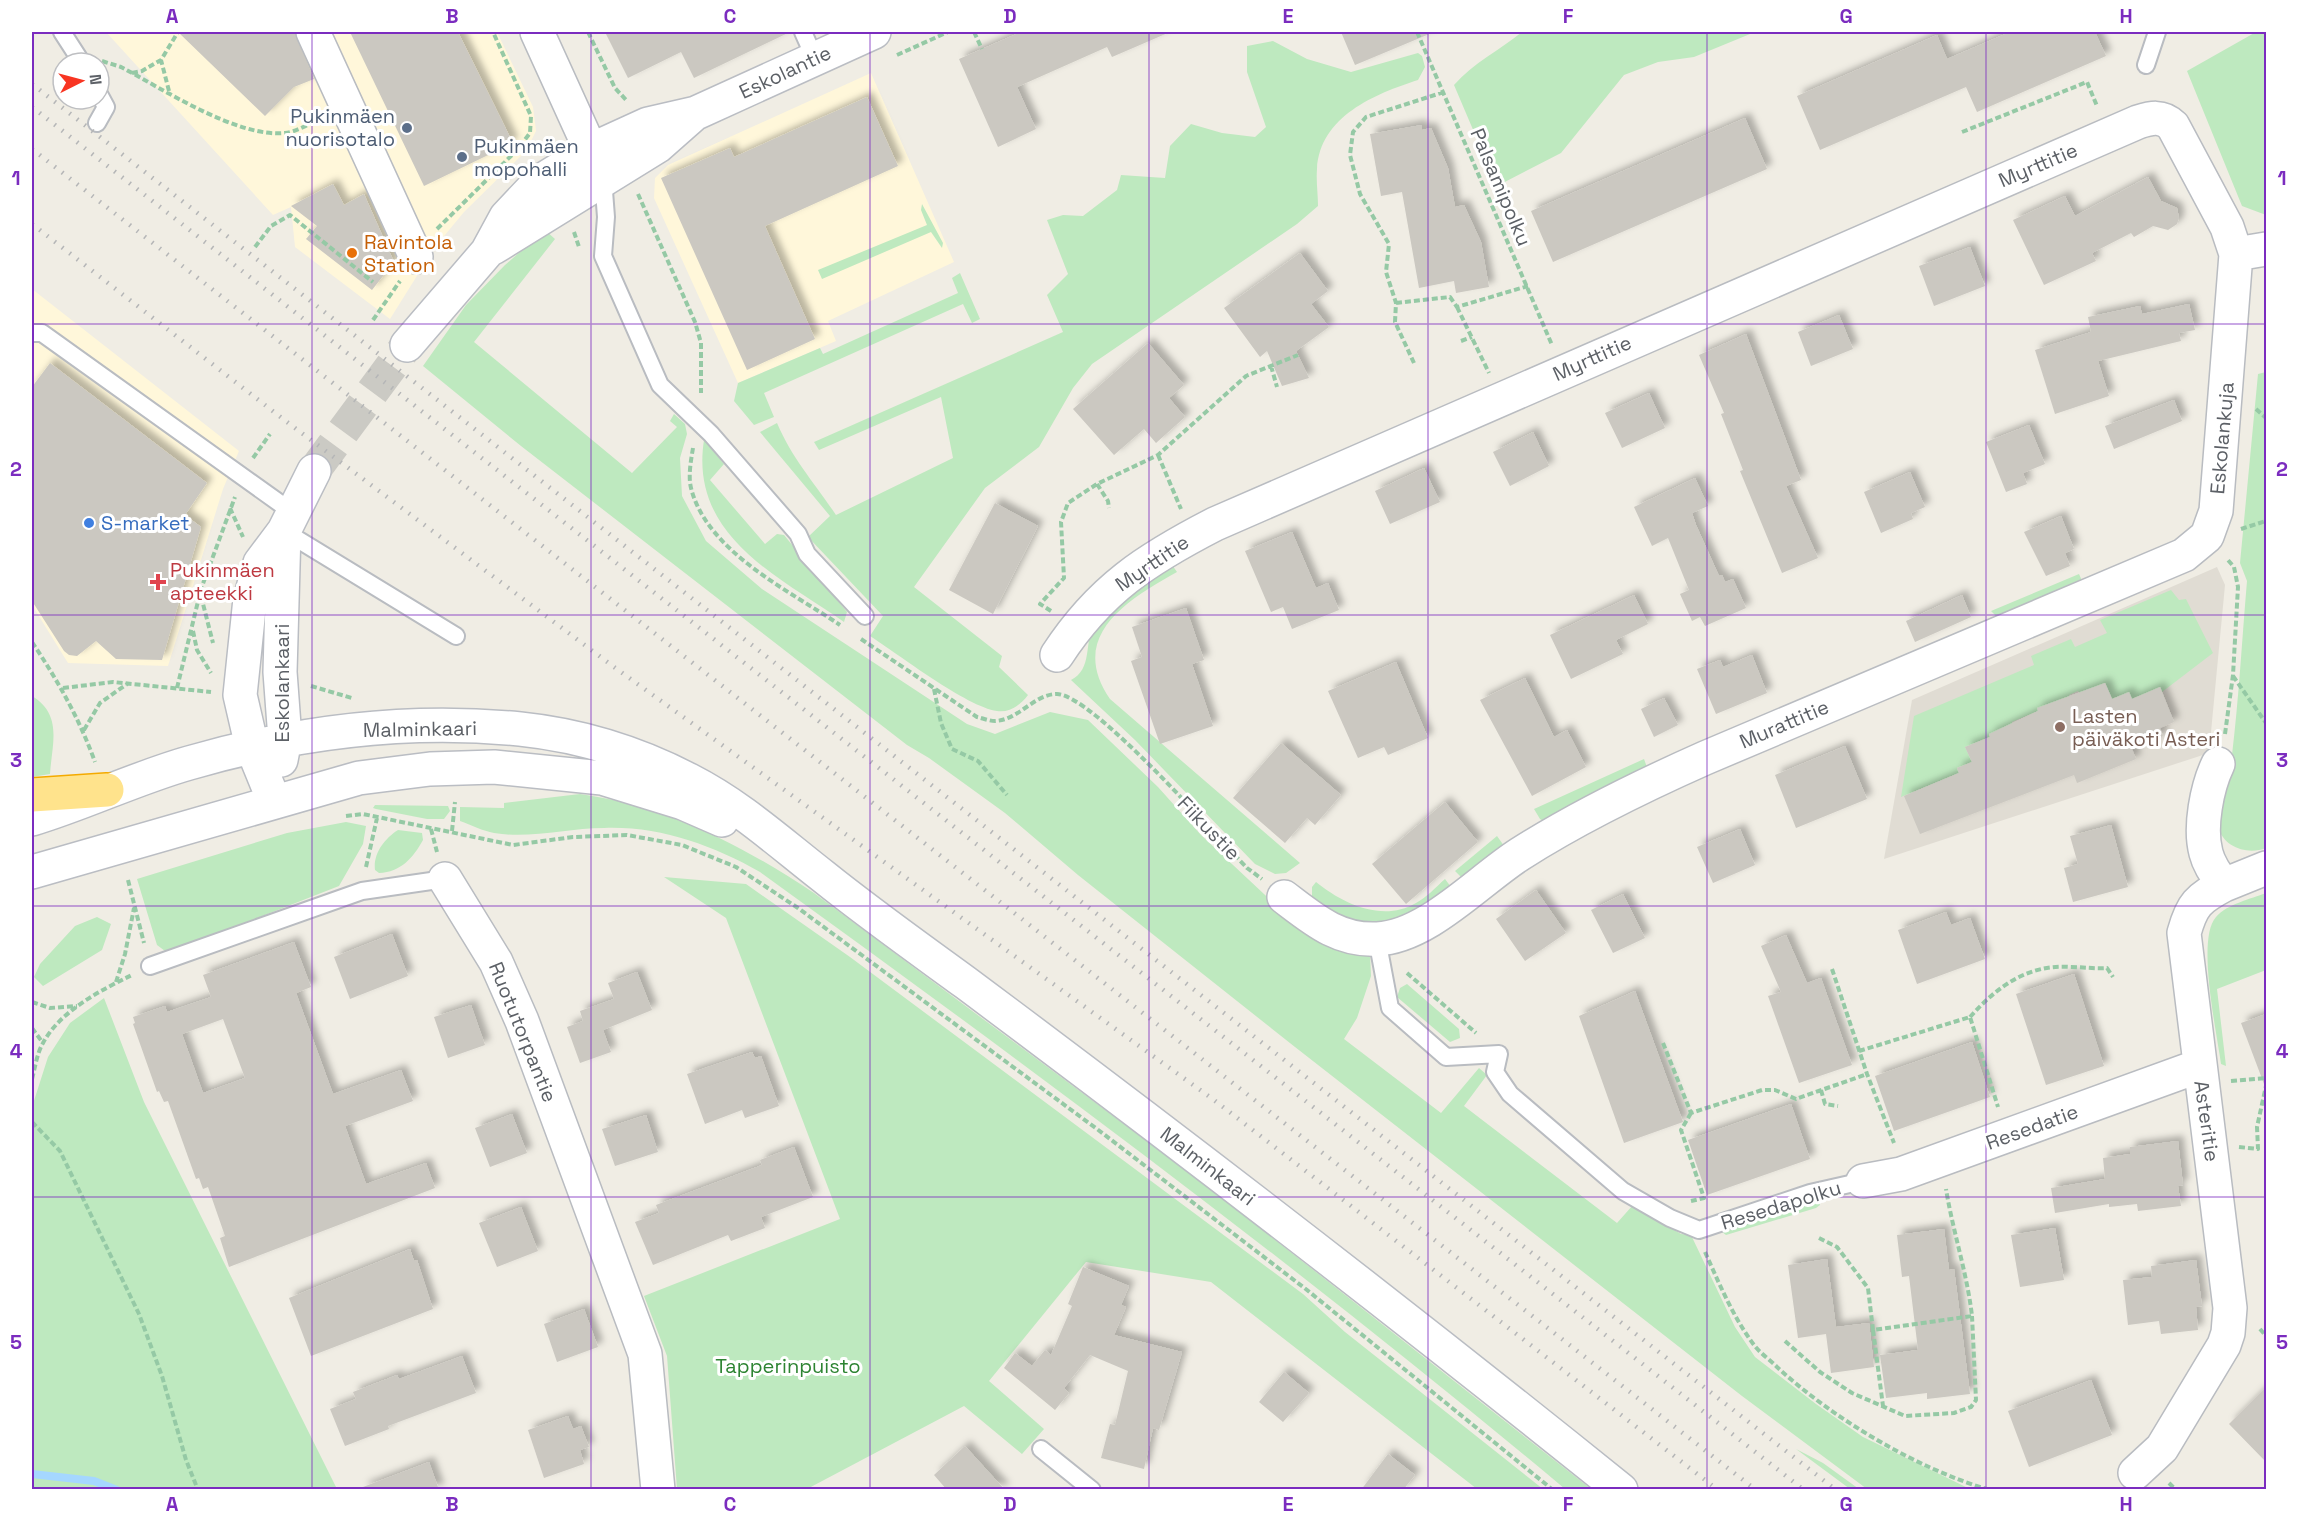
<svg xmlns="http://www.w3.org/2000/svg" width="2298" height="1521" font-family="'Space Grotesk',sans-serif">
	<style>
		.commercial { fill: #fff7da }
		.education { fill: #e0dcd3 }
		.green { fill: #bee9bf }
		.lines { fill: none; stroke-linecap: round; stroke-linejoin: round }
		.stream { stroke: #a5d7ff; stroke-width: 8 }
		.building { fill: #cbc8c1; fill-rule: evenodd; filter: url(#shadow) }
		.secondary-tunnel { stroke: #cbcac4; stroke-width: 33; stroke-dasharray: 33 16; stroke-linecap: butt }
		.lane-casing { stroke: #b9bcc1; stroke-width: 20 }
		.street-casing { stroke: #b9bcc1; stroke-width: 36 }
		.secondary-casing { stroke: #babdc3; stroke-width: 36 }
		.highway-casing { stroke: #f4aa00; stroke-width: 36 }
		.path { stroke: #95c9a5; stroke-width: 4; stroke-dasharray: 6 3; stroke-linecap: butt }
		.lane { stroke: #fff; stroke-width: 16 }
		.street { stroke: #fff; stroke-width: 33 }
		.secondary { stroke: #fff; stroke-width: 33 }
		.highway { stroke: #ffe38c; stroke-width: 33 }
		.rail { stroke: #b5b6b7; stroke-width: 4.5; stroke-dasharray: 1.5 8; stroke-linecap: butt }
		.grid { fill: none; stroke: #7b2cbf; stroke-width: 1.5; stroke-opacity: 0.55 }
		.service-dot { fill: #5c6f8a; stroke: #fff; stroke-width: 2 }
		.food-dot { fill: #e8710a; stroke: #fff; stroke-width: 2 }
		.shop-dot { fill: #3f7fe0; stroke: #fff; stroke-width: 2 }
		.health-dot { fill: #e0444e; stroke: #fff; stroke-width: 2 }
		.education-dot { fill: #8d6e63; stroke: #fff; stroke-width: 2 }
		.labels { text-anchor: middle; stroke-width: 6; stroke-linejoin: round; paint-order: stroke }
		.street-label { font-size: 20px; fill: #5c6066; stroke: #fff }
		.service-label { font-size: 20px; fill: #4e5e75; stroke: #fff; text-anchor: end }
		.food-label { font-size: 20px; fill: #c56008; stroke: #fff; text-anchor: start }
		.shop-label { font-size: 20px; fill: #366cbe; stroke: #fff; text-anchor: start }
		.health-label { font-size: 20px; fill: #be3a42; stroke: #fff; text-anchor: start }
		.education-label { font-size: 20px; fill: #785e54; stroke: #fff; text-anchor: start }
		.park-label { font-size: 20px; fill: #2d8432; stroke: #fff }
		.neatline { fill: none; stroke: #7b2cbf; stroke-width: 2 }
		.grid-label { font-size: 20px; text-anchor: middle; font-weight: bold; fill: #7b2cbf }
	</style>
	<defs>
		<filter id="shadow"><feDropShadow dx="5.5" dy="-5.5" stdDeviation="3" flood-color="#0004"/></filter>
	</defs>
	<rect width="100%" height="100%" fill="#f0ede4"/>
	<path class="commercial" d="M106,32h391l36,75 3,24 -10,20 -62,61 -29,35 -45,72 -95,-72 -4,-40 -18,8z
		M871,73l83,189 -126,59 8,20 -98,42 -84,-185 1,-20 13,-13z
		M32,289l207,162 -16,38 -55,177 -100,-3 -36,-58z"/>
	<path class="education" d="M2217,567l8,18 -16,168 -325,106 28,-159z"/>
	<path class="green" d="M1522,32h233l-61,25 -36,5 -34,13 -63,78 -64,33 -43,-101c19,-22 46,-35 68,-53z
		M2256,32h10v183l-24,-9 -55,-135z
		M1273,41l34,18 44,13 67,-19 4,3 3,11 -7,13c-43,14 -98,36 -101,89 -1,12 1,25 1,37l-21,18 -205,140 -19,24 -34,59 -54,41 -71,99 88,69 -3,11 29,28c-7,10 -19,18 -31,16 -30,-4 -99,-57 -127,-75l13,-20 -75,-79 22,-21 -70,-84 17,-9c16,37 37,59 59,92l117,-57 -12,-61 -122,53 -5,-8 249,-110 -16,-37 21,-21 -21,-54 16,-5 20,1 34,-26 4,-15 44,3 5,-32 21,-22 31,9 33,4 11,-10 -19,-55v-26z
		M922,204l21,39 -1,5 -11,-16 -109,47 -4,-9 109,-45 -6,-15z
		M545,230l10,9 -81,103 158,131 45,-46 -7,-6 4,-7 11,10 2,10 -7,24 2,38 24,45 56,48 205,135 28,10 55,-22 38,8 70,67 43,48 93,87 44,28 32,4 1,22 -14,42 -13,21 97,74 38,-45 8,7 -23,31 153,117 16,-18 48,29 10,1 44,92 20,30 61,47 47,33 107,52h-103l-125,-93 -447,-349 -217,-172 -73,-62 -76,-55 -22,-13 -386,-299 -98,-80 43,-61 39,-40z
		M960,273l20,46 -8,4 -9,-19 -199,89 10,24 -20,8 -20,-24 4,-18 82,-35 3,6 135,-61 -6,-15z
		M2266,372v476c-18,7 -42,0 -48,-21 -6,-24 11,-48 14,-72 7,-58 10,-116 15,-174l-7,-18 18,-189z
		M704,440l20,24 -14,16 55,64 12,-10 7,1 63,77 -3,10c-66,-46 -155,-86 -140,-182z
		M1170,562l7,10c-50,28 -110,64 -67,127l190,164 -14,10 -11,1 -20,-10 -120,-124 -64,-60c22,-11 13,-38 23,-57 7,-15 60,-49 76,-61z
		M2079,574l4,9 -84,36 -8,-8z
		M2171,590l8,10 7,-1 27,54 -51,39 -2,-4 -28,11h-20l-7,-16 -25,11 -2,-3 -9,4 7,17 -38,-1 -26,11 7,16 -30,-4 1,3 -25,10 7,15 -15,6 2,5 -58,24 13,-81 120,-51 -3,-9 40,-17 4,8 32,-14 -7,-13z
		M32,696c31,19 20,47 18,78l-18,3z
		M1644,759l4,11 -100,54 -8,-5 -6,-10z
		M580,794c86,12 162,51 234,99l393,293 384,303h-26c-259,-217 -531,-419 -805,-617 -48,-27 -100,-46 -156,-44 -36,0 -74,11 -110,5 -11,-2 -23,-8 -34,-12v-14l44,1v-5z
		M375,805l73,1 2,5 -6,8h-17l-51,-10 -3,-1z
		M346,822l20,4 -3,18 -24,42 -163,64 -11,1 -8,-6 -20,-66 150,-46z
		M398,830l24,3 1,7c-10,18 -22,32 -44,33l-4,-3c-2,-16 9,-31 23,-40z
		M1497,836l10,14 -44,29 -8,-8z
		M664,877l82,7 104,73 453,337 42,38 198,157h-66l-266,-207 -125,-20 -97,119 55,48 -22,25 -58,-48 -157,83h-130l-10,-133 -23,-60 196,-77 -114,-301z
		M1445,879l6,8c-29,22 -63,48 -103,36 -12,-3 -25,-16 -36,-23v-13l4,-5c26,21 66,41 100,21 10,-5 20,-16 29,-24z
		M2266,893v77l-49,19 9,77 -5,-2c-4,-31 -25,-125 -5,-147 11,-13 35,-18 50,-24z
		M97,917l14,7 -9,26 -59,36 -9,-9 6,-13 35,-38z
		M1407,984l52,45 1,9 -10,4 -53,-45 3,-9z
		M104,998l40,104 193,387h-305v-382l16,-50 22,-34z
		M1818,1200l2,5 -4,3 -90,27 -4,-3 86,-31z
		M1796,1449l27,14 36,26h-9z"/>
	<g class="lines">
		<path class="stream" d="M32,1474l62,7 23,9"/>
	</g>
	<path class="building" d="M178,32h116l20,47 -20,8 -29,29z
		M350,32h108l55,111 -89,43z
		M605,32h185l-96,46 -13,-26 -53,26z
		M1021,32h149l-58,25 -5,-10 -90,40 19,42 -38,18 -39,-88z
		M1341,32h93l-79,33z
		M2010,32h85l11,24 -129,56 -11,-25 -146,63 -23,-54 140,-61 10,24z
		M867,97l31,69 -133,60 50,113 -68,31 -86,-192 69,-30 4,9z
		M1745,118l22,51 -214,93 -22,-51z
		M1422,125v5l9,-2 17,40 7,39 9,-2 17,37 8,45 -33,6 -2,-12 -35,7 -17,-96 -21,4 -11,-62z
		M2148,177l13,24 16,7 2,10 -2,6 -9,6 -15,-4 -19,11 -3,-4 -39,20 4,8 -52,24 -31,-65 52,-24 10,20z
		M333,184l11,21 20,-11 30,68 -22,28 -66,-51 11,-13 -26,-20z
		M1970,247l15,39 -51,20 -15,-40z
		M1300,253l28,38 -17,13 18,23 -33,24 13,27 -27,8 -15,-35 -7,6 -36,-49z
		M2189,304l6,26 -16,3 2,8 -83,20 11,35 -54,18 -20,-64 56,-18 -3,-15 52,-11 2,8z
		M1839,315l14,34 -42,17 -13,-34z
		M1746,334l55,146 -15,6 32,72 -36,15 -42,-102 3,-1 -22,-56 3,-1 -25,-58z
		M1148,343l36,42 -15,13 16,19 -29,26 -12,-14 -30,26 -41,-46z
		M50,363l157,120 -22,32 16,12 -39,133 -46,-1 -20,-18 -19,15 -8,-1 -5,-4 -32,-50v-214z
		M1649,393l16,35 -43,20 -17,-35z
		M2174,400l8,21 -68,28 -9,-23z
		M2029,425l16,39 -22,9 4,11 -21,8 -20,-50z
		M1533,432l16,34 -39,20 -17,-34z
		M1424,468l16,34 -50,22 -15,-33z
		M1910,472l15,35 -14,6 2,6 -32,14 -17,-41z
		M1695,478l13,28 -16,7 4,12 23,51 3,-1 3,7 8,-3 13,29 -41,18 -5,-9 -8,4 -12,-27 9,-4 -21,-52 -16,8 -18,-39z
		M995,503l43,23 -45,88 -44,-24z
		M2061,516l13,33 -9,4 5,13 -24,10 -22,-44z
		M1292,532l24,56 12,-5 11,27 -47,19 -9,-22 -12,5 -26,-61z
		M1634,595l14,29 -32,16 7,14 -52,25 -21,-44z
		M1962,595l9,22 -56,25 -9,-21z
		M1186,608l18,52 -12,4 21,62 -53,18 -29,-83 11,-4 -10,-30z
		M1752,655l15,38 -51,21 -19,-45 23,-9 3,7z
		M1396,662l32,76 -40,17 -4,-8 -26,11 -30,-67z
		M1525,678l29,59 13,-7 19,37 -54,29 -52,-96z
		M2105,683l7,16 17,-7 3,7 28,-12 14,35 -14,6 3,8 -31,13 4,10 -59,24 -3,-8 -154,59 -16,-38 55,-23 -2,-5 15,-6 -7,-15 25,-10 -1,-3 49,-23 -1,-3z
		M1664,698l14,27 -24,12 -13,-28z
		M1281,743l60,52 -26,30 -8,-7 -22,25 -52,-45z
		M1845,746l22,53 -71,29 -21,-53z
		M1445,802l33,40 -72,62 -34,-40z
		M2111,825l17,62 -55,15 -9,-34 14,-4 -8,-28z
		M1740,829l15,36 -42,18 -16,-36z
		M1536,890l30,43 -41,28 -29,-42z
		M1623,894l22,44 -32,15 -22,-43z
		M1946,912l5,13 19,-7 15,41 -68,25 -19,-54z
		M392,934l16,42 -58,23 -16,-42z
		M1786,935l21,48 14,-5 31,87 -53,18 -31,-87 13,-4 -20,-46z
		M294,942l17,45 -15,6 37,101 68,-24 12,31 -68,25 21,58 60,-21 9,25 -206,79 -9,-29 5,-2 -17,-49 -5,2 -4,-11 -3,1 -28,-78 -4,1 -5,-11 -2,1 -24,-68 2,-1 -2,-6 32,-11 2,6 44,-15 -8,-22zM223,1019l22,59 -42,15 -21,-59z
		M637,972l15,38 -49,20 8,22 -31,11 -13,-36 16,-6 -3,-10 34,-12 -6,-16z
		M2074,974l30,92 -58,19 -30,-91z
		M1635,991l48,131 -59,21 -45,-127z
		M471,1005l14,40 -37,13 -14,-41z
		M2266,1014v70h-2l-23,-61z
		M1972,1042l18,55 -96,34 -19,-55z
		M752,1052l3,6 6,-2 18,50 -34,12 -3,-8 -37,14 -18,-50z
		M1791,1104l19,55 -103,36 -19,-55z
		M512,1114l15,39 -37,14 -15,-39z
		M646,1115l12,37 -43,14 -13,-37z
		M2178,1141l5,44 -5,1 3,20 -43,5 -1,-7 -28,3v-3l-54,9 -4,-25 54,-9 -2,-21 27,-4v-7z
		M794,1147l19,50 -52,20 4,11 -34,13 -3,-6 -75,30 -18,-43 24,-9 -3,-8 106,-40 -2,-5z
		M521,1207l17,44 -41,16 -18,-44z
		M2055,1228l9,52 -44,7 -9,-52z
		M1944,1229l5,41 5,-1 16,125 -43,5v-6l-41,5 -6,-43 38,-5 -9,-74 -7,1 -5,-42z
		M410,1249l4,12 3,-1 16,49 -122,47 -22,-58z
		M1827,1259l9,68 33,-4 5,44 -43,6 -5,-39 -28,4 -10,-73z
		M2196,1260l6,46 -6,1 2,23 -37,4 -2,-13 -31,4 -5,-45 29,-3 -1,-11z
		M1083,1267l46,19 -8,19 5,2 -12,28 68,17 -23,78 -6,-2 -9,41 -43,-11 9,-34 5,1 13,-54 -38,-16 -26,33 5,5 -14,17 -51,-42 11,-15 17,13 13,-16 6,5 21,-49 -4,-2z
		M584,1309l14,38 -41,15 -13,-38z
		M462,1356l14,37 -88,33 1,3 -44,17 -15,-37 26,-10 -3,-7 44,-17 2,4z
		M1284,1372l25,21 -26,29 -24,-20z
		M2091,1380l21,55 -83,32 -21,-56z
		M2266,1387v75l-37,-38z
		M568,1416l5,13 8,-3 8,21 -9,3 4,14 -40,14 -16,-48z
		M965,1446l40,44h-58l-13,-15z
		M1388,1454l27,21 -12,15h-42z
		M429,1462l10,28h-76v-3z"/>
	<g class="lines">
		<path class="secondary-tunnel" d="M314,471l93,-126"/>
		<defs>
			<path id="lane" d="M62,32l20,31
				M803,32l12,27
				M2146,65l11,-33
				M97,123l9,-16 -7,-13
				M603,178l3,39 -3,39 57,129 51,49 87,100 9,20 58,62
				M32,333h10l250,179
				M284,531l172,105
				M1377,939l13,69 56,49 53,-3 -4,18 15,22 113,97 47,27 29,12 111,-37 53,-12
				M150,966l212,-75 83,-12
				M1041,1449l51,41"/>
			<path id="street" d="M313,32l103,225
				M537,32l65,143
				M2236,254l30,-5
				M1057,655c43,-66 90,-96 158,-131l923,-402c13,-4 24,-7 35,4l54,101 9,27 -20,257 -9,25 -23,19 -479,203c-63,28 -127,59 -185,96 -42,27 -93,83 -143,85 -39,2 -64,-20 -93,-42
				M445,879l51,83 26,59 123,333 13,136
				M2224,885l42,-17
				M1863,1181l38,-7 298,-108
				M2135,1473l27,-25 62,-103 4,-12 2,-25 -46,-375c8,-29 14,-34 40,-48 -8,-10 -15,-20 -18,-32 -7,-26 1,-66 12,-89"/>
			<path id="secondary" d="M493,248l165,-102 34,-30
				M407,345l80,-93 19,-35 33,-35 52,-32 57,-26 48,-11 178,-81
				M281,760l4,-21 -5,-67 4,-141
				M274,801l-22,-54 -12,-52 10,-96 10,-36 24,-32 30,-60
				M32,819c53,-16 104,-41 157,-56 107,-31 221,-45 331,-34 58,6 117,24 169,51 51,26 90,62 135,97 46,37 94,71 142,106 221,165 440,334 655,507
				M32,872l327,-94 71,-9 64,-2 108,11 81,25 39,17"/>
			<path id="highway" d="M32,795l75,-5"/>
		</defs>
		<use href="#lane" class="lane-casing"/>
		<use href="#street" class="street-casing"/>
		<use href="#secondary" class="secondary-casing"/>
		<use href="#highway" class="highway-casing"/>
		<path class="path" d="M588,32l27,56 12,13
			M974,32l8,17
			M1417,32l135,313
			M897,55l51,-23
			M102,61l19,6c42,22 116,71 164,66 11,-1 23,-9 34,-13
			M132,73l10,-2 19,-11
			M169,91l-8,-31 17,-28
			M1962,132l125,-50 10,24
			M638,194l57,128 6,21v50
			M437,229l79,-78 14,-18 1,-17 -38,-84
			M574,232l5,15
			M255,247l16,-21 19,-11 83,67
			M1396,303l54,-6 7,10 71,-21
			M1457,307l32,66
			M373,320l27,-39
			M1461,341l11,-4
			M1414,363l-19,-41 1,-19 -10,-31 3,-28 -29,-50 -10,-39 3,-23 13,-15 78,-25
			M1271,366l6,21
			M2256,409l10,9
			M693,448c-2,12 -5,28 -2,40 16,64 99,103 149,137
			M1158,455l23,54
			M253,458l17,-24
			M1097,484l11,17 1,7
			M230,508l13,29
			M2241,529l25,-8
			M201,596l12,47
			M1051,611l-11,-7 24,-26 -3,-56 7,-19 29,-19 61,-29 88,-79 52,-21
			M193,631l4,19 14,23
			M861,639l116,78c5,1 12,4 18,4 24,-1 39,-27 62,-27 36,1 159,142 190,174l15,11
			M32,642c26,39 47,76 63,120
			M2233,676l33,47
			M311,686l41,12
			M63,688l50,-6 98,10
			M177,688l24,-99 34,-92
			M934,689l7,34 11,26 26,12 29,34
			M84,730l16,-27 27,-19
			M2225,734l8,-59 5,-88 -4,-20 -7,-8
			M346,816l17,-2 150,31 60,-8 54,-2 55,10 54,22 62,41 299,221 210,161 246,200
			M431,829l6,23
			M452,831l3,-29
			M366,867l11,-49
			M128,880l16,63
			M1832,969l35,105 27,69
			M1407,973l69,60
			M116,982l9,-28 9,-46
			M32,1002l18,6 27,-2
			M1970,1017c27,-30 57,-53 100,-50 13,0 25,2 37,1l6,9
			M32,1028l11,15
			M1663,1043l28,70 71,-23h13l21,9 71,-25
			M1859,1051l111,-34 28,90
			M32,1079c3,-11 5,-26 11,-36 17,-32 58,-53 89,-68
			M2231,1081l35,-3
			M1821,1090l4,14 13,2
			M1691,1113l-10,17 23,68 -13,3
			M32,1122l28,29 79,163 23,62 24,84 12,30
			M2239,1147l19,2 -1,-22 9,-41
			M1819,1238l18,9 31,41 5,42 99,-14c-5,-43 -19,-84 -26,-127
			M1705,1252c14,31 28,65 49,93 6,8 16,15 23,22 55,51 140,102 213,123
			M2260,1329l6,7
			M1873,1330l10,76
			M1785,1341l35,31 32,21 53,23 49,-3 17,-6 5,-7 -4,-84
			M2169,1483l7,7"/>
		<use href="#lane" class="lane"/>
		<use href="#street" class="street"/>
		<use href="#secondary" class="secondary"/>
		<use href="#highway" class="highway"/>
		<path class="rail" d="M32,84l1804,1406
			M32,107l1772,1383
			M32,149l1724,1341
			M32,224l251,195 331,248 600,433 504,390"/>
	</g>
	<path class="grid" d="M312,32v1458M591,32v1458M870,32v1458M1149,32v1458M1428,32v1458M1707,32v1458M1986,32v1458M32,324h2234M32,615h2234M32,906h2234M32,1197h2234"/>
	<g class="service-dot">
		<circle cx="407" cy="128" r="6"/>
		<circle cx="462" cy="157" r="6"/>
	</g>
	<circle class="food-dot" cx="352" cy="253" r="6"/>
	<circle class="shop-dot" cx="89" cy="523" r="6"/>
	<path class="health-dot" d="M155 573h6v6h6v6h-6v6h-6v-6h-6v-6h6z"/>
	<circle class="education-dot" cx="2060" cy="727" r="6"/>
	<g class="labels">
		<g class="street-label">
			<text transform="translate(785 72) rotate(-25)" y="7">Eskolantie</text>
			<text transform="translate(2038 165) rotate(-23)" y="7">Myrttitie</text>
			<text transform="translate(1501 187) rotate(67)" y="7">Palsamipolku</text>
			<text transform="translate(1592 358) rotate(-24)" y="7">Myrttitie</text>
			<text transform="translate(2222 438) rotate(-85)" y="7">Eskolankuja</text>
			<text transform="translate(1152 563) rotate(-34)" y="7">Myrttitie</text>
			<text transform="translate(282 683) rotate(-90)" y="7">Eskolankaari</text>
			<text transform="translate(1784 724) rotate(-23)" y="7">Murattitie</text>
			<text transform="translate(420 729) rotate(-1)" y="7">Malminkaari</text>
			<text transform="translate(1209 828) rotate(46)" y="7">Fiikustie</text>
			<text transform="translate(523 1032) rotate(68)" y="7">Ruotutorpantie</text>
			<text transform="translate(2207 1121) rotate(82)" y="7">Asteritie</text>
			<text transform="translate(2032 1127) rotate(-20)" y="7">Resedatie</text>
			<text transform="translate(1208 1166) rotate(38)" y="7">Malminkaari</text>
			<text transform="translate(1781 1205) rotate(-17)" y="7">Resedapolku</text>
		</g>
		<g class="service-label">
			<text x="395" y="123">Pukinmäen<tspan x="395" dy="23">nuorisotalo</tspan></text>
			<text x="474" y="153" text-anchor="start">Pukinmäen<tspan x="474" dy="23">mopohalli</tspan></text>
		</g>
		<g class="food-label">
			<text x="364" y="249">Ravintola<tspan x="364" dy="23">Station</tspan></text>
		</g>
		<g class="shop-label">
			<text x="101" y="530">S-market</text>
		</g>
		<g class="health-label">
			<text x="170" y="577">Pukinmäen<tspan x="170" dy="23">apteekki</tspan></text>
		</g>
		<g class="education-label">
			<text x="2072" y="723">Lasten<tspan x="2072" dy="23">päiväkoti Asteri</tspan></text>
		</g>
		<g class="park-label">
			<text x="788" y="1373">Tapperinpuisto</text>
		</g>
	</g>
	<rect width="2298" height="1521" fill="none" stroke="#ffffff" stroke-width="66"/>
	<g transform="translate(81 81) rotate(84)"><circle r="28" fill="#ffffff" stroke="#bebfc2" stroke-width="1.5"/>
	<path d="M0-4.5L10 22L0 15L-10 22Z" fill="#f83522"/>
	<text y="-9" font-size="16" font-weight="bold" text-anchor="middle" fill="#5c6066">N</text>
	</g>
	<rect x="33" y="33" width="2232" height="1455" class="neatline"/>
	<g class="grid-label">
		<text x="172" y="23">A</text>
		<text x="452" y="23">B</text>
		<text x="730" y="23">C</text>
		<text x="1010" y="23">D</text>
		<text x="1288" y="23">E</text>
		<text x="1568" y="23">F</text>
		<text x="1846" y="23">G</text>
		<text x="2126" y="23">H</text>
		<text x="16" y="185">1</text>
		<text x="2282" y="185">1</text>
		<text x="16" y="476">2</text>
		<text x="2282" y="476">2</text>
		<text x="16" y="767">3</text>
		<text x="2282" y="767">3</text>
		<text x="16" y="1058">4</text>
		<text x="2282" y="1058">4</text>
		<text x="16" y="1349">5</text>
		<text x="2282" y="1349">5</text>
		<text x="172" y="1511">A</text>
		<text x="452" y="1511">B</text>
		<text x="730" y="1511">C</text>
		<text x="1010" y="1511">D</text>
		<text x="1288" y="1511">E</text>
		<text x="1568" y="1511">F</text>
		<text x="1846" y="1511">G</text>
		<text x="2126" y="1511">H</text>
	</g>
</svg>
